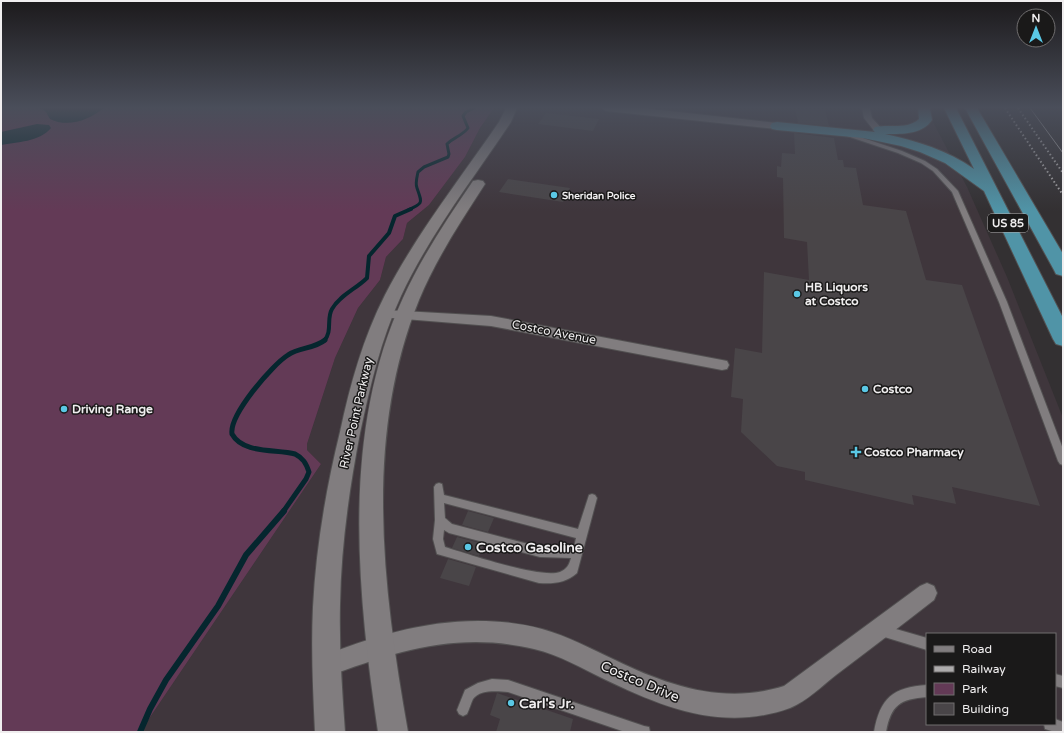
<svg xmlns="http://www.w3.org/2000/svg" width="1064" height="733" font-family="'Varela Round',sans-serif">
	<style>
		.built { fill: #3f363c; fill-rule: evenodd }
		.green { fill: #633a56 }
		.water { fill: #05262e }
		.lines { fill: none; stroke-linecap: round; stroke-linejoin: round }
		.stream-far3 { stroke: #05262e; stroke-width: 3 }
		.stream-far2 { stroke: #05262e; stroke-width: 4 }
		.stream-far1 { stroke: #05262e; stroke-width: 5 }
		.stream { stroke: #05262e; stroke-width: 6 }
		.building { fill: #494548 }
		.service-casing { stroke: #525051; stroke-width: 2 }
		.minor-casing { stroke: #525051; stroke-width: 2 }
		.tertiary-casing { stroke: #525051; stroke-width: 2 }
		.trunk-casing { stroke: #525051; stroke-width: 2 }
		.service { fill: #817d7f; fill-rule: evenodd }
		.minor { fill: #817d7f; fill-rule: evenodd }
		.tertiary { fill: #817d7f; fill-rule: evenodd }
		.trunk { fill: #5094a7; fill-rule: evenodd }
		.tram { stroke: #adabac; stroke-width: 1 }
		.rail { stroke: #adabac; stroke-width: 2; stroke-dasharray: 1.5 2.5; stroke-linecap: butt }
		.poi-dot { fill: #5ac8e5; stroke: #1a1919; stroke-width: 1.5 }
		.labels { text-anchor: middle; stroke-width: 3; stroke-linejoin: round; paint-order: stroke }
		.far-poi-label { font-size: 10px; font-weight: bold; fill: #f0eeef; stroke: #1a1919; text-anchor: start }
		.shield { fill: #1a1919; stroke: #b0aeaf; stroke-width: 1 }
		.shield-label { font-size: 11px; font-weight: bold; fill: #f0eeef }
		.poi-label { font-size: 12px; font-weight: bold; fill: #f0eeef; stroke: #1a1919; text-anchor: start }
		.street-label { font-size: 12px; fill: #f0eeef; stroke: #1a1919 }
		.near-poi-label { font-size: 14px; font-weight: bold; fill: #f0eeef; stroke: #1a1919; text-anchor: start }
		.near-street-label { font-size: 14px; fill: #f0eeef; stroke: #1a1919 }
	</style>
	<rect width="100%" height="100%" fill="#333032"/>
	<path class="built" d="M494,108h425l4,9 9,3 35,67 40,90 56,141v314h-923l181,-268 -14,-14v-6l28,-86 23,-50 22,-28 6,-23 17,-18 4,-16 22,-18 36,-48 15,-29zM927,634h128v90h-128z"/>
	<path class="green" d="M1,108h493l-14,20 -15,29 -36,48 -22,18 -4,16 -17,18 -6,23 -22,28 -23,50 -28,86v6l14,14 -181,268h-139z"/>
	<path class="water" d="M40,108h64c-15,12 -36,20 -54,11l-4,-7z
		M37,124l12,1 2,3c-12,14 -34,14 -50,17v-13z"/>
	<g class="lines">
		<path class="stream-far3" d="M408,210c16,-7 14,-7 9,-22 -2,-4 0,-11 1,-16l6,-5 24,-10 1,-3 -2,-10c6,-6 16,-9 21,-16l-5,-12 3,-4 8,-4"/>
		<path class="stream-far2" d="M324,341c9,-10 2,-22 8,-32 8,-14 24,-20 35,-31l2,-22 20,-23 6,-17 16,-7"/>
		<path class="stream-far1" d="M283,512l23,-33 3,-7c-3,-9 -6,-14 -14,-18 -19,-5 -52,0 -63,-20 -3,-19 40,-69 56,-79 11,-8 26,-6 37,-15"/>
		<path class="stream" d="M140,732l10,-23 16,-29 52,-74 28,-51 38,-44"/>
	</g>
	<path class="building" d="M795,108l30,1 4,17 -31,-3z
		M546,113l53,6 -6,12 -55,-7z
		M794,133l40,5 4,22h5l1,7 12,1 7,37 43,6 20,69 36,5 78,221 -88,-19 4,17 -44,-9 2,10 -109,-25v-8l-28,-6 -36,-34 2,-33 -12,-2 4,-49 27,5 2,-81 45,8 -2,-38 -23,-4 -1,-60 -6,-1v-11l4,1 1,-14 13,1z
		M508,179l62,9 -7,14 -64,-10z
		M468,511l26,7 -6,14 -26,-7z
		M457,537l27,7 -5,12 -27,-8z
		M448,559l28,8 -7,19 -29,-8z
		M497,693l76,26 -3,13h-74l4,-13 -10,-4z"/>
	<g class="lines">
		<defs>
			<path id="service" d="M844,133h4l54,18 23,10 12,8 21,22 49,111 56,147v16l-3,-1 -2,-3 -59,-159 -47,-110 -19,-21 -12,-8 -23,-10 -54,-18z
				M439,483l3,1 2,11 134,34 11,-34 3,-1 3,1 2,3 -20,75c-11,10 -24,11 -38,10l-102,-29 -4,-15 2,-19 -1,-33 2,-3zM444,503l132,35 -2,9 -6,2 -28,-2 -88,-23 -7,-6zM444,530l5,3 91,24 31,1c-2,7 -4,11 -11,14 -19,7 -92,-18 -115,-25l-2,-8z
				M882,625l45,13v12l-49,-15 -2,-4 2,-4z
				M1055,674l8,2v12l-8,-2z
				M492,679l16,1 136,46 5,1 1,5h-25l-117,-40c-10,-1 -28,-3 -35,7 -2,4 -4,11 -6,15l-4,2 -4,-2 -2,-4 8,-20 13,-7z
				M927,685v12c-27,2 -36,8 -41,35h-12c6,-34 19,-45 53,-47z
				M1055,719l8,3v10h-8l-10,-3 -1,-5h11z"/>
			<path id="minor" d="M862,108h8l2,10 11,12 -2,2h-6l-11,-14z
				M385,310l106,6 231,44 5,1 2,4 -2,4 -5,1 -231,-44 -111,-9 -2,-3 2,-3z
				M927,583l7,3 3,7 -3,7c-32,25 -65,50 -98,75 -14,11 -29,26 -46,33 -66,24 -126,0 -186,-29 -23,-11 -44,-24 -70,-30 -76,-18 -137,2 -208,28l-8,-3 -3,-8 3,-8c71,-29 148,-49 224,-29 26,7 49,20 73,31 53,26 110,45 169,26l136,-100z"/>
			<path id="tertiary" d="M506,108h11l-6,14c-38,57 -81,112 -110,174 -20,43 -31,90 -41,137 -11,57 -19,114 -20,172 -1,42 2,85 5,127h-30c-2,-42 -4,-83 -2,-125 3,-59 13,-118 27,-175 10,-47 23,-94 45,-137 32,-62 75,-116 114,-173z
				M601,108h41l135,15 4,1 2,2 -2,2 -4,1 -171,-18z
				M478,180l5,1 2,3c-24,37 -49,75 -66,116 -56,138 -36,290 -11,432h-30c-21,-142 -37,-300 25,-434 19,-42 45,-80 70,-117z"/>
			<path id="trunk" d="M918,108h12l2,12c-10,15 -31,14 -47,14 32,7 62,16 89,35l-30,-61h12l107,210v28l-7,-2 -3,-5 -69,-148 -39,-28 -25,-11 -19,-6 -38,-8 -86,-8 -5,-1 -2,-3 2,-3 5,-1 98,10 -2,-2 2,-3c15,-3 32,3 44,-8z
				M965,108h12l86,146v22l-7,-2 -2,-4z"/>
		</defs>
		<use href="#service" class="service-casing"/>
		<use href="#minor" class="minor-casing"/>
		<use href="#tertiary" class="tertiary-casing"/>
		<use href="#trunk" class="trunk-casing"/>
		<use href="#service" class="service"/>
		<use href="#minor" class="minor"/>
		<use href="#tertiary" class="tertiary"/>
		<use href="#trunk" class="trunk"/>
		<path class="tram" d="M1030,108l33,45"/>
		<path class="rail" d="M1005,108l58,87
			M1018,108l45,65"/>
	</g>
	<linearGradient id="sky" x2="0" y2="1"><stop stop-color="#1c1a1c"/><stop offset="0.51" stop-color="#4a4e5a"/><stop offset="1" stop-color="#4a4e5a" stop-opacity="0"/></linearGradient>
	<rect width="1064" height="211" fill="url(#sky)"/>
	<g class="poi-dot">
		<circle cx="554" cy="195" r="4"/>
		<circle cx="797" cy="294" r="4"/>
		<circle cx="865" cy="389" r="4"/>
		<circle cx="64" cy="409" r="4"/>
		<path d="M854 446h4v4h4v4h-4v4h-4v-4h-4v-4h4z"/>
		<circle cx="468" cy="547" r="4"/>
		<circle cx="511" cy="703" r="4"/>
	</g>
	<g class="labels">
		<g class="far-poi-label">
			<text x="562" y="199">Sheridan Police</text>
		</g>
		<rect class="shield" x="988" y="214" width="40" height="18" rx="3"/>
		<g class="shield-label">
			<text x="1008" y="227">US 85</text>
		</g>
		<g class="poi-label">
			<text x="805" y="291">HB Liquors<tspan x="805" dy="14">at Costco</tspan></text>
			<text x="873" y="393">Costco</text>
			<text x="72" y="413">Driving Range</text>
			<text x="864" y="456">Costco Pharmacy</text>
		</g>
		<g class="street-label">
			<text transform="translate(554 332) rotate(11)" y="4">Costco Avenue</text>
			<text transform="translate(356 413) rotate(-77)" y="4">River Point Parkway</text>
		</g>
		<g class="near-poi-label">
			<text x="476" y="552">Costco Gasoline</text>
			<text x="519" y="708">Carl's Jr.</text>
		</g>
		<g class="near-street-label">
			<text transform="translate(640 681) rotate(23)" y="5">Costco Drive</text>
		</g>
	</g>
	<rect width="1064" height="733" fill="none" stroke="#f0eeef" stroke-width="4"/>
	<rect x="926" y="633" width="130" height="92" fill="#1a1919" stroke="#706e6f"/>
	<rect x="934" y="646" width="20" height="6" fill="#817d7f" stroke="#706e6f"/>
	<text x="962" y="653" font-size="12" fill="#f0eeef">Road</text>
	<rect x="934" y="666" width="20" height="6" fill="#adabac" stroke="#706e6f"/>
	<text x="962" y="673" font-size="12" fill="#f0eeef">Railway</text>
	<rect x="934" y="683" width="20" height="12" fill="#633a56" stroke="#706e6f"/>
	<text x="962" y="693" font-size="12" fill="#f0eeef">Park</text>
	<rect x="934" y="703" width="20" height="12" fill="#494548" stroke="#706e6f"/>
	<text x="962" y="713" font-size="12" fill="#f0eeef">Building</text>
	<g transform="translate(1036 28)"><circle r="19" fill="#1a1919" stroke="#706e6f"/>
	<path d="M0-3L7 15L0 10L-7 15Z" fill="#5ac8e5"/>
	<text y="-6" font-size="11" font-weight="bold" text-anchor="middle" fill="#f0eeef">N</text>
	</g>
</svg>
